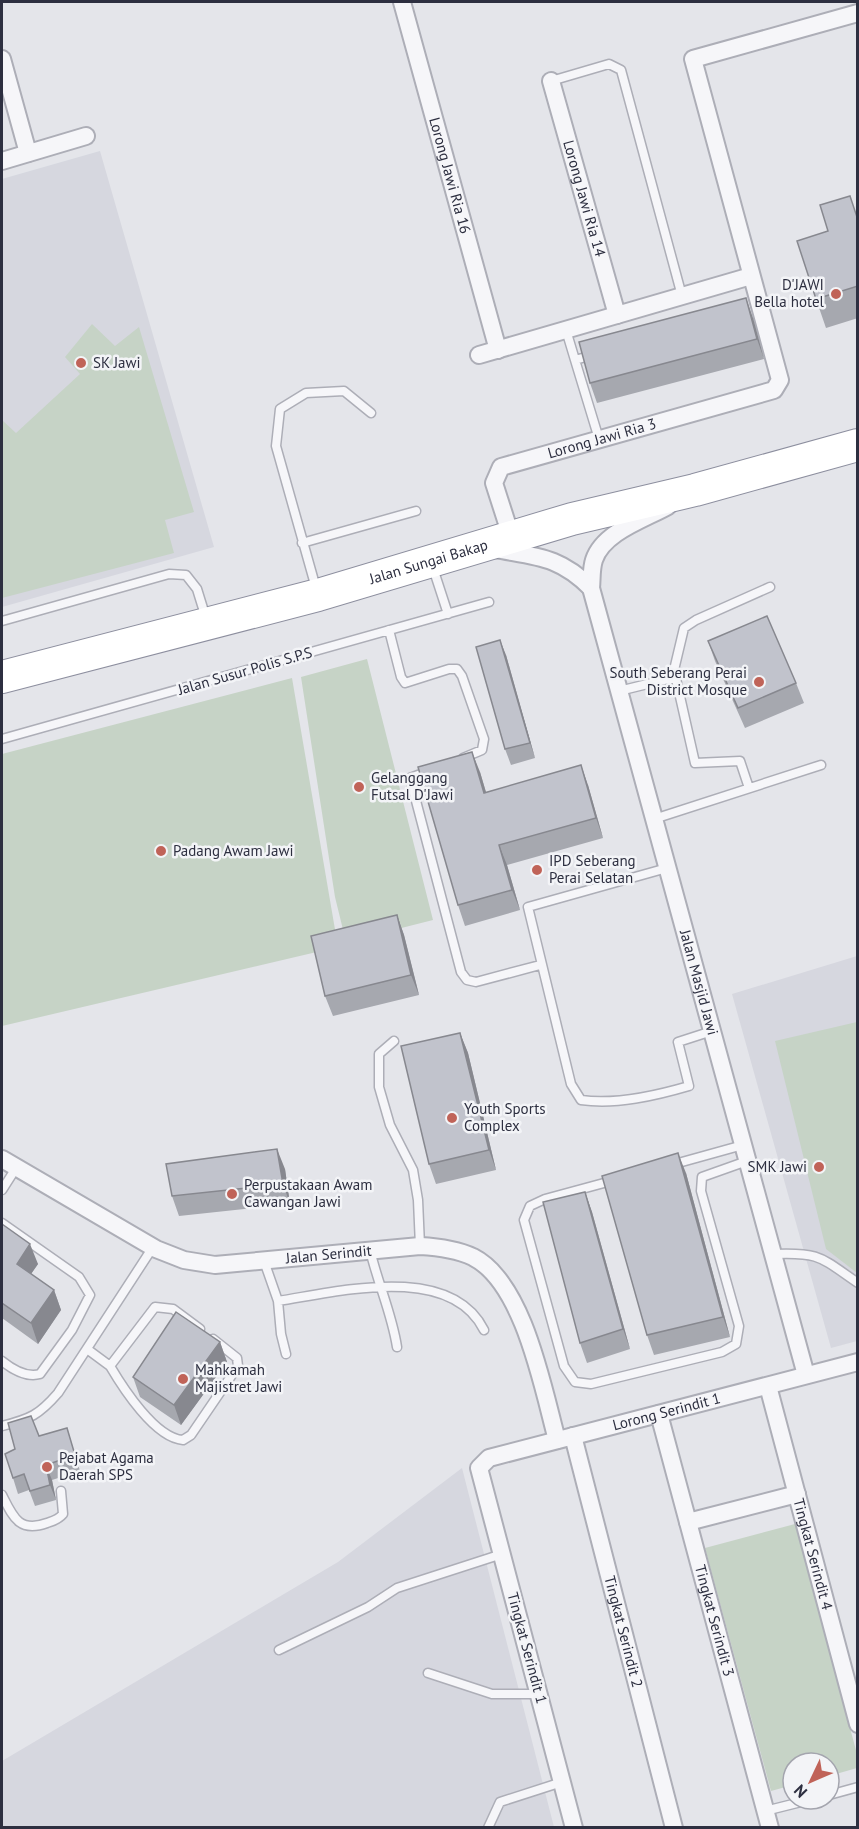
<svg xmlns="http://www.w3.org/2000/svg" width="859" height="1829" font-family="'PT Sans',sans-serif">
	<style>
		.built { fill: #d6d7df }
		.green { fill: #c6d3c6 }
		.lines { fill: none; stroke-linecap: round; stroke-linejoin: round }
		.lane-casing { stroke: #adaeb7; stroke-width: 11 }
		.street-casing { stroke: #adaeb7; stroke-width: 20 }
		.highway-casing { stroke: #8d8f9f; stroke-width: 34 }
		.lane { stroke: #f6f6f9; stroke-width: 8 }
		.street { stroke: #f6f6f9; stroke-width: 16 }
		.highway { stroke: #fff; stroke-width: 32 }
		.wall { fill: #a6a8af }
		.shaded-wall { fill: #87888f }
		.building { fill: #c1c3cc; stroke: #87888f; stroke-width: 1.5 }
		.poi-dot { fill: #c06358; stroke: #f3f4f7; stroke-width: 2 }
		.labels { text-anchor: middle; stroke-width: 5; stroke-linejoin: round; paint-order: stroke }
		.street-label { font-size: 15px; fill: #2d2f40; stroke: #f3f4f7 }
		.poi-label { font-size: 15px; fill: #2d2f40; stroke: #f3f4f7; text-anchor: start }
	</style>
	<rect width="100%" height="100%" fill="#e4e5ea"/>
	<path class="built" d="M100,151l114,396 -212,60v-428z
		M857,956v385l-26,7 -99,-354z
		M462,1468l92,359h-552v-66l336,-199z"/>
	<path class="green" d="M92,324l23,22 24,-19 55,185 -29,8 9,33 -172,45v-178l14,13 64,-59 -15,-17z
		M367,659l66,261 -87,22 -11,-45 -34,-220z
		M292,678l46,269 -336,79v-272z
		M857,1022h1l-1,251 -31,-24 -51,-208z
		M795,1524l62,230v14l-28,8v-13h-36v22l-22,6 -66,-243z"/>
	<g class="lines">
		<defs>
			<path id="lane" d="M551,81l58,-17 12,6 61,226
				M566,330l9,30
				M593,355l-18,5 24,79
				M302,543l114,-32
				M432,565l16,49
				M316,588l-40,-142 4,-37 26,-16 38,-2 27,22
				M2,621l167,-47 17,1 11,14 9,29
				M389,630l12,47 4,6 44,-14h8l5,7 22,63 -2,11 -19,8
				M619,691l57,-14
				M2,739l487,-137
				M429,771l-19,7 51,194 6,8 9,2 64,-17
				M749,788l-9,-27 -45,2 -21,-93 10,-42 12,-8 74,-33
				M654,819l167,-54
				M667,868l-139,39 43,177 10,16c35,5 74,-4 108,-14l-11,-44 34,-11
				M394,1041l-15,13v33l11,38 23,45 5,30 2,46
				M671,1165l72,-20
				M615,1180l-70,19 -15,7 -6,14 40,146 11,16 16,2 131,-32 14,-8 3,-18 -38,-135 1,-14 45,-16
				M2,1190l14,-22
				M2,1223l77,54 11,18 -18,35 -32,44c-14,4 -28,-5 -38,-13
				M370,1250c8,34 22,64 27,97
				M773,1254c47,-2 47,3 85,29
				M264,1261l14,40 3,33 5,20
				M278,1301c59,-9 172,-39 206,29
				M87,1349l23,17 45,-59 18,2 27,20
				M110,1366c13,22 45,72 73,74l8,-5 47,-69 -1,-8 -24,-19
				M2,1426c28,-7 37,-11 56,-33l95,-146
				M2,1495c11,22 17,38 45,28 6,-2 11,-3 16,-9l-2,-23
				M279,1650l89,-43 29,-19 105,-34
				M428,1673l64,21h47
				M829,1795l29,-8
				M765,1811l48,-12
				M488,1828l12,-26 62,-20"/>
			<g id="street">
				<path id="s1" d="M402,2l96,348"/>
				<path d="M2,59l26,94"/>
				<path id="s2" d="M551,81l66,234"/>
				<path d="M2,161l84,-25"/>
				<path d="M479,355l272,-79"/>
				<path id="s3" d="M668,506c-23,13 -65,26 -74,54 -3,9 -2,19 -3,28l215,787"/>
				<path id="s4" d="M511,536l-17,-53 7,-16 273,-77 6,-10 -87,-321 165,-46"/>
				<path d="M495,549c42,8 64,7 96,39"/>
				<path id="s5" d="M2,1159l154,90 28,11 31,5 205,-19c18,1 36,3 53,11 51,26 70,132 84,183"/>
				<path id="s6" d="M768,1386l90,338"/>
				<path id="s7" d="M659,1414l111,414"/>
				<path id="s8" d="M573,1436l101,392"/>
				<path d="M688,1522l109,-28"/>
				<path id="s9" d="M574,1828l-95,-360 10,-10 369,-96"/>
			</g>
			<g id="highway">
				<path id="s10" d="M2,677l316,-82 254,-76 123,-29 163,-45"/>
			</g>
		</defs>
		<use href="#lane" class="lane-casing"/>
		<use href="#street" class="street-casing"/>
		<use href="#highway" class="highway-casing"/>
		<use href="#lane" class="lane"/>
		<use href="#street" class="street"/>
		<use href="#highway" class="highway"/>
	</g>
	<path class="wall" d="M858,217v101l-32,10 -10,-29 12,-68z
		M753,318l11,41 -167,44 -7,-20z
		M708,641l88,42 8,20 -59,25 -30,-67z
		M506,655l29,103 -24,7 -6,-16z
		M480,772l6,20 102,-7 15,53 -96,27 13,45 -55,16 -7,-21z
		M397,915l7,20 15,60 -86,21 -8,-20z
		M460,1033l8,20 28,117 -60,14 -7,-20z
		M285,1169l5,35 -111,12 -7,-20z
		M686,1173l44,164 -76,18 -7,-20z
		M585,1192l7,20 38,137 -43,14 -7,-20z
		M2,1224l36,40 -7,10 23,16 7,20 -23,34 -36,-26z
		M220,1342l7,20 -46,63 -41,-28 -7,-20z
		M67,1428l13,43 -28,9 4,20 -21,6 -6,-16 -11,4 -5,-16 26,-42z"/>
	<path class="shaded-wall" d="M746,298l7,20 11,41 -7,-20z
		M500,640l6,15 29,103 -5,-15z
		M472,752l8,20 12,41 -8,-20z
		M581,765l7,20 15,53 -7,-20z
		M499,845l8,20 13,45 -8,-20z
		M397,915l7,20 15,60 -8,-20z
		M460,1033l8,20 28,117 -7,-20z
		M277,1149l8,20 5,35 -7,-20z
		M678,1153l8,20 44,164 -7,-20z
		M585,1192l7,20 38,137 -7,-20z
		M30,1244l8,20 -14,20 -7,-20z
		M54,1290l7,20 -23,34 -7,-21z
		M220,1342l7,20 -46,63 -7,-20z
		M46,1465l6,15 4,20 -6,-15z"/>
	<path class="building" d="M850,196l8,24v66l-42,13 -19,-58 31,-10 -8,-26z
		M746,298l11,41 -167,44 -11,-41z
		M767,616l29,67 -58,25 -30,-67z
		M500,640l30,103 -25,6 -29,-102z
		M472,752l12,41 97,-28 15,53 -97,27 13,45 -54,15 -40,-138z
		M397,915l14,60 -86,21 -14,-60z
		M460,1033l29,117 -60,14 -28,-118z
		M277,1149l6,35 -111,12 -6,-32z
		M678,1153l45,164 -76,18 -45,-159z
		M585,1192l38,137 -43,14 -37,-141z
		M2,1224l28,20 -13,20 37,26 -23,33 -29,-20z
		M176,1312l44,30 -46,63 -41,-28z
		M31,1416l8,20 28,-8 8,27 -29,10 4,20 -20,6 -6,-17 -11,4 -8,-24 10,-5 -7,-26z"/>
	<g class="poi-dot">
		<circle cx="836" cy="294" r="6"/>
		<circle cx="81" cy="363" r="6"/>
		<circle cx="759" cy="682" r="6"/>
		<circle cx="359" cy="787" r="6"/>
		<circle cx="161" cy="851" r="6"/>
		<circle cx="537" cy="870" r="6"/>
		<circle cx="452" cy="1118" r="6"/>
		<circle cx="819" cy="1167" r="6"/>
		<circle cx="232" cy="1194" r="6"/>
		<circle cx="183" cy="1379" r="6"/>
		<circle cx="47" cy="1467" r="6"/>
	</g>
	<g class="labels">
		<g class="street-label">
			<text dy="5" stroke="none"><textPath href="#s1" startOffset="180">Lorong Jawi Ria 16</textPath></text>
			<text dy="5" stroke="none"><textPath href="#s2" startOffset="122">Lorong Jawi Ria 14</textPath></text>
			<text dy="5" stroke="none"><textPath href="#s4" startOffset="178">Lorong Jawi Ria 3</textPath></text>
			<text dy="5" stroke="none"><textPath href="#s10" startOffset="442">Jalan Sungai Bakap</textPath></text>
			<text transform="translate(245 671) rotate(-16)" y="5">Jalan Susur Polis S.P.S</text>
			<text dy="5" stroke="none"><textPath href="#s3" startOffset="531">Jalan Masjid Jawi</textPath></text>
			<text dy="5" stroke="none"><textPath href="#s5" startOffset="354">Jalan Serindit</textPath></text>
			<text dy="5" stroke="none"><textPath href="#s9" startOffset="570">Lorong Serindit 1</textPath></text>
			<text dy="5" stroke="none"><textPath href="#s6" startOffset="174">Tingkat Serindit 4</textPath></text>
			<text dy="5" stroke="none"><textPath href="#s7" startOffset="214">Tingkat Serindit 3</textPath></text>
			<text dy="5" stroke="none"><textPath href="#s8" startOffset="202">Tingkat Serindit 2</textPath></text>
			<text transform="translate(527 1648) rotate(75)" y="5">Tingkat Serindit 1</text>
		</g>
		<g class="poi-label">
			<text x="824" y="290" text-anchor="end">D'JAWI<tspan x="824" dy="17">Bella hotel</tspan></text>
			<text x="93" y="368">SK Jawi</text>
			<text x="747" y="678" text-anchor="end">South Seberang Perai<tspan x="747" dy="17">District Mosque</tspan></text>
			<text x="371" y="783">Gelanggang<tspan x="371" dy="17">Futsal D'Jawi</tspan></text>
			<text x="173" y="856">Padang Awam Jawi</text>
			<text x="549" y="866">IPD Seberang<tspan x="549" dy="17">Perai Selatan</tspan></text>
			<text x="464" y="1114">Youth Sports<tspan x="464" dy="17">Complex</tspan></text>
			<text x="807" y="1172" text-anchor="end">SMK Jawi</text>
			<text x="244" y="1190">Perpustakaan Awam<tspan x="244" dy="17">Cawangan Jawi</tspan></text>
			<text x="195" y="1375">Mahkamah<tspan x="195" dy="17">Majistret Jawi</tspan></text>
			<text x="59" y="1463">Pejabat Agama<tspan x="59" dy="17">Daerah SPS</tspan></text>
		</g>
	</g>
	<rect width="859" height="1829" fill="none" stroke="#2d2f40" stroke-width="6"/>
	<g transform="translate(811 1781) rotate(226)"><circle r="28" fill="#f3f4f7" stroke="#a4a5ae" stroke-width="1.5"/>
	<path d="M0-4.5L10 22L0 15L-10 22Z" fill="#c06358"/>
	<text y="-9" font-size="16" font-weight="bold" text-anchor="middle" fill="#2d2f40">N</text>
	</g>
</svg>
